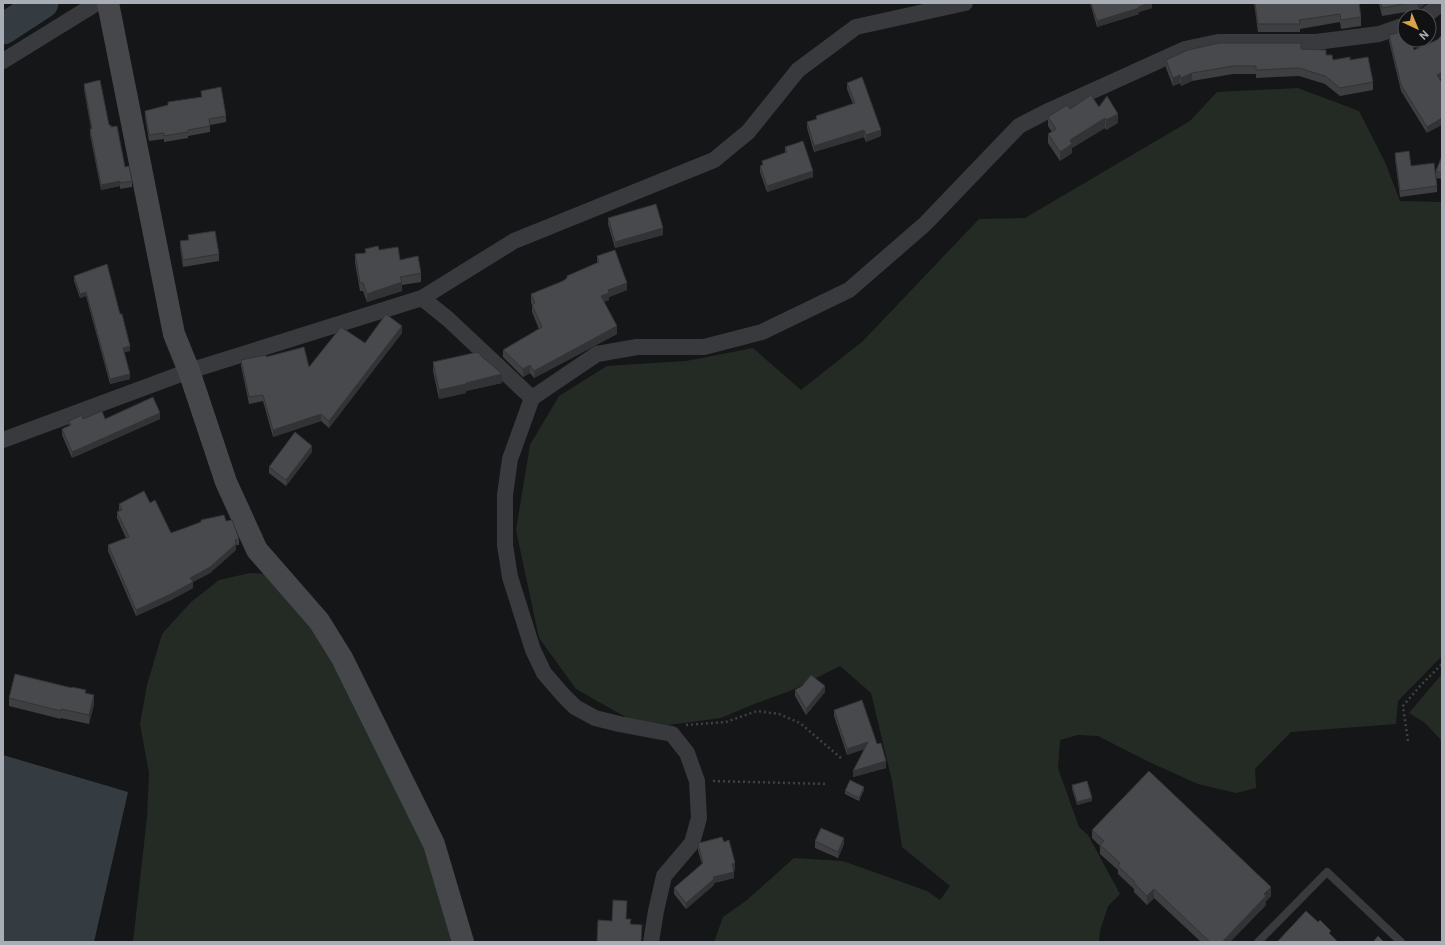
<svg xmlns="http://www.w3.org/2000/svg" width="1445" height="945" font-family="Roboto,sans-serif">
	<style>
		.green { fill: #242b25 }
		.water { fill: #343c42 }
		.lines { fill: none; stroke-linecap: round; stroke-linejoin: round }
		.river { stroke: #343c42; stroke-width: 31 }
		.path { stroke: #3f4144; stroke-width: 2.5; stroke-dasharray: 2 3; stroke-linecap: butt }
		.lane { stroke: #393a3d; stroke-width: 8 }
		.street { stroke: #393a3d; stroke-width: 16 }
		.secondary { stroke: #45474b; stroke-width: 22 }
		.wall { fill: #3e3f41 }
		.shaded-wall { fill: #323335 }
		.building { fill: #48494c; stroke: #323335 }
	</style>
	<rect width="100%" height="100%" fill="#151617"/>
	<path class="green" d="M1298,88l61,23 26,51 15,39 42,1v454l-44,45 -2,23 -105,8 -36,37 1,19 -20,5 -38,-9 -51,-23 -49,-25 -20,-1 -18,5 -2,28 21,59 9,8 32,59 -12,12 -8,25 -1,11h-385l9,-25 24,-17 47,-42 49,3 84,30 13,9 10,-14 -48,-39 -10,-66 -21,-88 -31,-27 -50,25 -36,13 -33,14 -53,7 -39,-6 -53,-30 -37,-51 -23,-108 14,-85 29,-49 48,-30 79,-5 67,-13 48,42 62,-49 116,-122 46,-1 165,-97 27,-29z
		M250,573l20,1 70,87 84,179 28,102h-319l14,-125 2,-44 -9,-49 7,-39 15,-51 29,-32 28,-22z
		M1442,674v67l-18,-19 -15,-9z"/>
	<path class="water" d="M3,755l125,37 -34,150h-91z"/>
	<g class="lines">
		<path class="river" d="M3,29l40,-26"/>
		<path class="path" d="M686,725l40,-3 31,-11 22,3 21,9 42,36
			M1408,741l-5,-35 17,-20 22,-22
			M713,781l115,3"/>
		<path class="lane" d="M1258,942l69,-70 74,70"/>
		<path class="street" d="M1425,16l17,-13
			M3,61l94,-58
			M422,298l26,21 84,79
			M3,440l186,-69 233,-73 92,-57 200,-81 34,-28 50,-62 58,-43 109,-24
			M651,942l5,-31 8,-35 28,-33 7,-25 -2,-37 -10,-28 -15,-19 -53,-10 -24,-6 -20,-11 -12,-12 -19,-22 -11,-23 -23,-73 -5,-32v-50l5,-36 22,-61 65,-44 40,-7h67l58,-15 87,-42 76,-66 94,-98 27,-14 139,-63 33,-7h98l63,-8 26,-9"/>
		<path class="secondary" d="M108,3l66,331 15,37 37,111 31,68 62,71 23,37 92,186 29,98"/>
	</g>
	<path class="wall" d="M1090,3h62v5l-13,4v2l-42,13z
		M1254,3h105l2,14v9l-20,3 -1,-7 -40,7v3h-42z
		M1379,3h48l-9,7 -36,6z
		M1389,35l25,15 23,-10 5,-5v43l-2,1 -13,54 -26,-42 -12,-50z
		M1301,49l25,6 7,5h17l23,22v8l-33,6 -15,-12 -26,-8 -43,2v-4h-23l-41,7 -11,5 -1,-3 -7,3 -7,-18v-8z
		M847,83l34,53 -15,6 -2,-5 -50,15 -7,-24v-6l9,-3v-3l37,-12 -6,-15z
		M84,84l25,41 16,42 7,14v6l-12,2v-3l-19,4 -11,-55v-6h1l-7,-40z
		M201,91l25,25v6l-16,3v7l-22,4v2l-24,4v-3l-15,2 -4,-24v-6l23,-6v-3l33,-5z
		M1099,107l19,16 -12,7 -1,-2 -33,20v5l-12,8 -12,-18v-9l4,-2 -4,-6v-9l22,-8z
		M785,147l28,30 -46,15 -7,-20v-6l2,-1v-4l23,-8z
		M1395,153l42,33v6l-37,5 -5,-38z
		M1442,156v23l-6,-1v-7z
		M608,218l55,17 -48,13 -7,-24z
		M188,235l31,19v7l-36,6 -3,-20v-6l8,-1z
		M365,249l14,1 21,10 21,13v9l-19,3v6l-35,11 -4,-11h-3l-5,-28v-9l10,-1z
		M597,256l30,34 -18,7v3l-5,2 13,32 -83,44 -4,-5 -7,4 -20,-20v-7l36,-21 -7,-17v-7l-1,-3v-8l32,-13 4,-3v-2l30,-13z
		M74,276l56,75 -6,1 6,27 -20,5 -24,-88 -6,2 -6,-17z
		M402,333l-73,95 -8,-7 -48,16 -10,-36 -14,3 -8,-38v-6l25,-3 43,10 56,-24z
		M433,362l69,21 -36,8v2l-27,6 -6,-28z
		M83,419h77l-88,39 -10,-23v-6l7,-3v-5z
		M312,452l-26,34 -17,-13v-6z
		M150,503l21,30 55,-12 13,18v6h-3v5l-26,23 -17,9v6l-22,12 -35,16 -28,-65v-6l18,-7 -9,-20v-6l2,-1v-7z
		M795,690l30,2 -19,23 -11,-19z
		M86,693l8,11 -5,20 -28,-6v1l-52,-13v-8z
		M834,710l43,34 9,24 -33,9 11,-28 -17,6 -13,-39z
		M1072,785l20,16 -15,4 -5,-16z
		M864,790l-5,11 -14,-7v-3z
		M1092,830l179,66 -5,5v4l-36,37h-29l-47,-44 -7,7 -13,-13v-3l-16,-15v-4l-18,-16v-8l-8,-8z
		M815,841l29,3 -6,14 -23,-10z
		M724,842l11,28h-2l1,8 -20,5v2l-28,24 -12,-15v-6l28,-24 -4,-13v-7z"/>
	<path class="shaded-wall" d="M1150,3h2v5l-13,4v2l-42,13v-6z
		M1418,3h9l-9,7z
		M1442,72v6l-5,3v-6z
		M1192,73v8l-11,5v-8z
		M1180,75v8l-7,3v-8z
		M1118,114v9l-12,7v-10z
		M1105,118v10l-33,20v5l-12,8v-9l10,-12z
		M1442,118v7l-15,8v-6z
		M864,130v7l-50,15v-6z
		M881,130v6l-15,6v-7z
		M813,171v6l-46,15v-6z
		M120,181v5l-19,4v-5z
		M663,228v7l-48,13v-6z
		M402,282v9l-35,11v-8z
		M627,283v7l-18,7v3l-8,3v-7l7,-6z
		M86,292v4l-6,2v-4z
		M402,326v7l-73,95v-7z
		M617,326v8l-83,44v-7z
		M130,346v5l-7,2v-5z
		M530,365v8l-7,4v-8z
		M130,374v5l-20,5v-5z
		M502,374v9l-36,8v2l-27,6v-9z
		M160,413v6l-88,39v-6z
		M321,414v7l-48,16v-7z
		M312,446v6l-26,34v-6z
		M236,544v6l-26,23 -17,9v6l-22,12 -35,16v-6l54,-32z
		M825,686v6l-19,23v-6z
		M94,695v9l-5,20v-9z
		M868,742v6l-21,7v-6z
		M886,761v7l-33,9v-6z
		M864,787v3l-5,11v-3z
		M1092,798v3l-15,4v-3z
		M844,838v6l-6,14v-6z
		M735,863v7l-3,1v-7z
		M734,872v6l-20,5v2l-28,24v-6l27,-26z
		M1271,887v9l-5,5v4l-36,37h-8z
		M1154,889v9l-7,7v-9z"/>
	<path class="building" d="M1091,3h59l-12,4 1,1 -42,13z
		M1255,3h104l2,14 -20,3 -1,-6 -41,6 1,4h-42z
		M1381,3h28l-27,5z
		M1405,31v9h6l3,10 23,-10 5,-5v37l-5,3 5,8v35l-15,9 -26,-42 -12,-50z
		M1219,43h82v6l25,1v5h6l1,5 17,-3v3l18,-3 5,25 -33,6 -15,-12 -26,-8 -43,2v-4h-23l-41,7 -11,5 -1,-3 -7,3 -7,-18 22,-10z
		M862,77l19,53 -15,5 -2,-5 -50,16 -7,-24 10,-3 -1,-3 39,-13 -8,-20z
		M100,80l9,45h2v2l6,-1 8,41 4,-1 3,15 -12,2v-2l-19,4 -11,-56h2l-8,-45z
		M221,87l5,29 -17,3 1,7 -22,4v2l-24,4v-3l-15,2 -4,-24 23,-6v-3l34,-5 -1,-6z
		M1091,95l8,12 8,-11 11,18 -12,6 -1,-2 -35,22 2,4 -12,8 -12,-18 8,-5 -8,-12 19,-12 3,4z
		M803,141l10,30 -46,15 -7,-20 3,-1 -1,-4 25,-9 -2,-5z
		M1409,151l2,15 23,-3 3,23 -37,5 -5,-38z
		M1442,156v17l-6,-2z
		M656,204l7,24 -48,14 -7,-24z
		M215,231l4,23 -36,6 -3,-19 9,-1 -1,-5z
		M378,246l1,4 19,-3 2,13 18,-4 3,17 -21,4 2,5 -35,12 -4,-11h-3l-5,-29 11,-1 -1,-4z
		M615,250l12,33 -19,7 1,3 -8,3 16,30 -83,45 -4,-6 -7,4 -20,-19 39,-23 -10,-22 3,-2 -4,-9 32,-13 4,-3v-2l32,-14 -2,-6z
		M107,264l13,50h2l8,32 -7,2 7,26 -20,5 -24,-87 -6,2 -6,-18z
		M386,314l16,12 -73,95 -8,-7 -48,16 -10,-35 -14,2 -8,-37 25,-5v2l38,-10 5,20 32,-40 24,16z
		M478,352l6,7h1l17,15 -36,9v1l-27,6 -6,-28z
		M153,397l7,16 -88,39 -10,-23 9,-4 -2,-4 13,-6 1,4 19,-8 3,8z
		M295,432l17,14 -26,34 -17,-13z
		M144,491l6,12 5,-3 16,33 30,-11v-2l23,-5 2,6 6,-1 7,19 -4,1 1,4 -26,23 -20,11 3,4 -22,12 -35,16 -28,-65 21,-8 -12,-25 5,-2 -3,-6z
		M15,674l57,14v-1l14,3 -1,3 9,2 -5,20 -28,-6v2l-52,-13z
		M811,675l14,11 -19,23 -11,-19 7,-4z
		M862,700l15,44 4,-1 5,18 -33,10 15,-29 -21,7 -13,-39z
		M1149,771l122,116 -7,7 2,2 -44,46h-12l-56,-53 -7,7 -13,-13 1,-1 -17,-16 2,-3 -20,-18 4,-4 -12,-11z
		M850,780l14,7 -5,11 -14,-7z
		M1087,781l5,17 -15,4 -5,-17z
		M821,828l23,10 -6,14 -23,-11z
		M722,837l2,5 5,-2 6,23 -3,1 2,8 -21,5 1,2 -28,24 -12,-15 29,-25 -5,-19 1,-1z
		M613,900l14,1 -1,18h5l-1,5 12,1 -1,17h-42v-1h-2l1,-21 14,1z
		M1306,911l12,11 2,-2 11,11 -2,2 9,9h-61z
		M1378,936l6,6h-11z"/>
	<rect width="1445" height="945" fill="none" stroke="#a9adb5" stroke-width="8"/>
	<g transform="translate(1417 28) rotate(136)"><circle r="19" fill="#101112" stroke="#4d4f53"/>
	<path d="M0-3L7 15L0 10L-7 15Z" fill="#daa34a"/>
	<text y="-6" font-size="11" font-weight="bold" text-anchor="middle" fill="#a9adb5">N</text>
	</g>
</svg>
